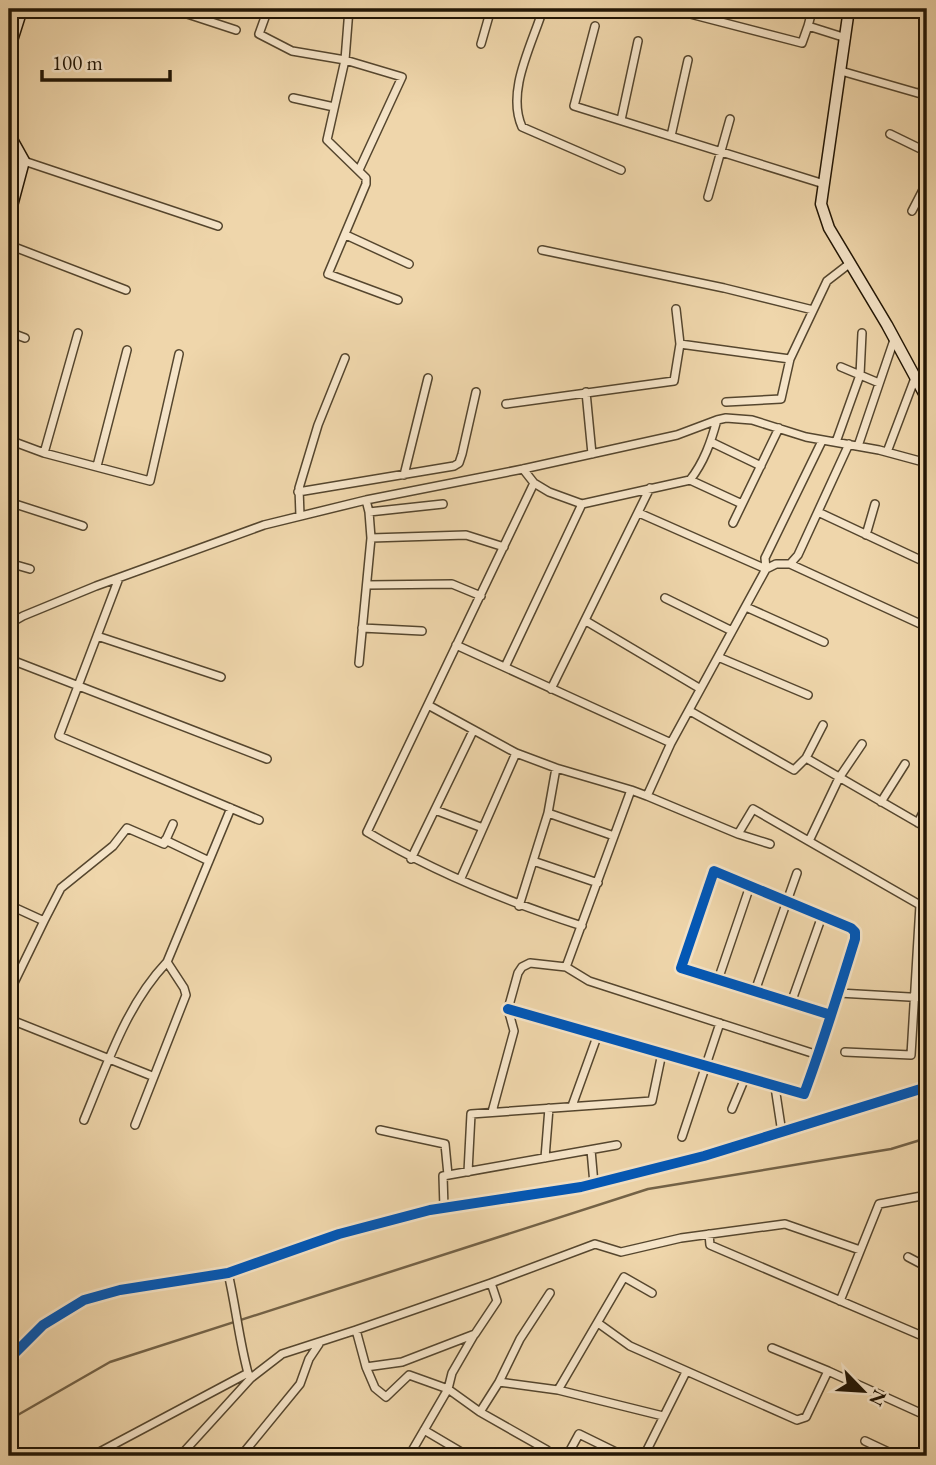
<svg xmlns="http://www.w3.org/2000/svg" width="936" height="1465" font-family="'EB Garamond',serif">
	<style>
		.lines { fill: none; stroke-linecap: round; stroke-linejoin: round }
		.stream { stroke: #736247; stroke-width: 2.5 }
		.street-casing { stroke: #55462e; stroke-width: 10 }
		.secondary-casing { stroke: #221605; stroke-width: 13 }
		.street { stroke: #f5e4c8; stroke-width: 7 }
		.secondary { stroke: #f5e4c8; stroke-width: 10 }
		.cycleway-casing { stroke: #f5e4c8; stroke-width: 15 }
		.cycleway { stroke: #0057b8; stroke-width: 10 }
	</style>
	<rect width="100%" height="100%" fill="#efd6ab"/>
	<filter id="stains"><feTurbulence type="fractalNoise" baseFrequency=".00286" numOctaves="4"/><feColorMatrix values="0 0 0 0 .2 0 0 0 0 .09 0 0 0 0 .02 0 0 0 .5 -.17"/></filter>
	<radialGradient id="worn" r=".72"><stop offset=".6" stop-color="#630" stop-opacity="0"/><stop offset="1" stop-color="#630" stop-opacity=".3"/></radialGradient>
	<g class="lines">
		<path class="stream" d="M9,1420l101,-58 538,-173 243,-40 36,-11"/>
		<defs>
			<path id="street" d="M172,9l64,21
				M268,9l-9,25 33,17 53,9 57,17 -43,93
				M349,9l-4,51 -18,80 39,38v6l-38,90 70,26
				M543,9c-11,36 -37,82 -21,118l99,43
				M671,9l131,34 6,-17
				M802,9l10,2 -4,15 38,12
				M9,12l10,3
				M595,26l-21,80 250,78
				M481,44l10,-35
				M841,71l80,23 6,-19
				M293,98l41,9
				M621,120l17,-79
				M890,134l37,18
				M671,136l17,-76
				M9,156l209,70
				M708,197l22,-78
				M912,211l15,-29
				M346,235l63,29
				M9,245l117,45
				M542,250l182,38 89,22
				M676,309l4,35
				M9,332l16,6
				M841,367l38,16
				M586,392l6,62
				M726,402l55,-3 9,-40 37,-78 22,-17
				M506,404l168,-23 6,-37 110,15
				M9,440l35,13 106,28 29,-127
				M711,442l50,24
				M836,442l24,-67 2,-42
				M858,446l36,-106
				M887,452l28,-74
				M44,453l34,-120
				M97,466l30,-116
				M523,469l11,14 15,9 33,12 108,-24c14,-18 21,-38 27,-60l9,-2 26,2 54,17 73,13 48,13
				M404,475l24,-97
				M690,480l52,24
				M534,483l-167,349c67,40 141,70 215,94
				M298,492l156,-26 5,-3 3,-9 14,-62
				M366,500l3,12 74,-8
				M9,502l74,24
				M818,512l109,51
				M639,513l127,56 10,-5h14l8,-9 51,-111
				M300,516l-1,-28 19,-63 27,-67
				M733,523l46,-95
				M866,535l9,-31
				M371,538l95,-3 38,12
				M9,563l21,6
				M790,564l137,63
				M119,578l-60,158 200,84
				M367,585l85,-1 29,12
				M665,598l67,33
				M746,607l78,35
				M586,621l113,67
				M9,624l14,-8 73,-30 168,-61 102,-25 157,-31 154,-34 40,-15
				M362,628l60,3
				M97,636l124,41
				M456,645l215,98
				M718,657l90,38
				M9,659l258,100
				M359,663l12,-125 -2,-26
				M505,667l77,-163
				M551,689l99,-201
				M428,705l88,48 40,15 75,22
				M690,711l104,59 12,-12 17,-33
				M806,758l121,70
				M647,796l91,38 32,10
				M881,802l24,-38
				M435,810l48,18
				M548,813l66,23
				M918,823l9,-19
				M738,834l15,-25 167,96 -9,150 -66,-3
				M165,840l44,21
				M809,841l30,-63 23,-34
				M411,859l62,-128
				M533,861l65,22
				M461,878l55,-125
				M927,892l-7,13 7,4
				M9,905l35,16 17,-33 52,-42 14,-18 37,16 9,-20
				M519,906l29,-93 8,-45
				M718,980l32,-94
				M755,991l42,-118
				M9,993l35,-72
				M839,993l88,5
				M791,1003l31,-87
				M508,1009l296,85c19,-51 35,-103 51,-155v-7l-4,-4 -137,-57 -33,97 150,47
				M9,1019l143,57
				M818,1055l-229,-74 -23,-14 65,-177 16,6 24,-53 95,-174 -1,-11 57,-117
				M775,1087l7,46
				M572,1106l26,-72
				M732,1109l13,-31
				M492,1112l22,-81 -6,-22 10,-36 4,-6 8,-4 36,4
				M84,1120c23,-55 42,-115 83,-158l64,-154
				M135,1125l51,-130 -2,-7 -17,-26
				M380,1130l65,14 3,31
				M682,1137l38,-114
				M591,1150l3,34
				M545,1158l4,-50
				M468,1172l3,-58 181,-13 10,-48
				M444,1208l-1,-32 174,-31
				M926,1227l1,1
				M709,1234l1,11 217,93
				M908,1257l19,10
				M228,1273c8,34 11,67 20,100
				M840,1301l39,-97 48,-9
				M598,1323l32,23 167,74 9,-3 22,-46 99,45
				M356,1330l135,-47
				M772,1348l56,23
				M366,1367l9,21 11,9 23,-22 39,14 32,23 19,-30 59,8 105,26
				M499,1382l21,-43 30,-46
				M558,1390l66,-113 28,16
				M480,1412l67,38
				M424,1430l44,26
				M865,1441l32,15
				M92,1456l156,-83 3,5
				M180,1456l71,-78 31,-24 74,-24 10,37 36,-5 73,-28 22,-33 -6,-18 104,-39 26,8 60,-14 104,-14 75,26
				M241,1456l59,-72 9,-25 10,-15
				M409,1456l39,-67 4,-16 22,-38
				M567,1456l12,-22 45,22
				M644,1456l42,-84"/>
			<path id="secondary" d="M849,9l-28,195 8,24 58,97 40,74
				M9,50l13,-41
				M9,134l15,27 -15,56
				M9,1359l34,-34 41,-25 36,-10 108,-17 111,-39 91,-24 151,-23 123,-31 223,-69
				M922,1456l5,-9"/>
		</defs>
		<use href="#street" class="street-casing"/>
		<use href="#secondary" class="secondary-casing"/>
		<use href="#street" class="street"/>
		<use href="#secondary" class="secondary"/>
		<defs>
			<path id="cycleway" d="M508,1009l296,85c19,-51 35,-103 51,-155v-7l-4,-4 -137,-57 -33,97 150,47
				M9,1359l34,-34 41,-25 36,-10 108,-17 111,-39 91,-24 151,-23 123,-31 223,-69"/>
		</defs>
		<use href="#cycleway" class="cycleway-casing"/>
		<use href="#cycleway" class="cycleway"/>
	</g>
	<rect width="936" height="1465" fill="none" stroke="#efd6ab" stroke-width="35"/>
	<rect x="10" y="10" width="915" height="1444" fill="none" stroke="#221605" stroke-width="3.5"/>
	<rect x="18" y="18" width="901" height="1430" fill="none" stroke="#221605" stroke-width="2"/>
	<g transform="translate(863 1391) rotate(115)" stroke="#f5e4c8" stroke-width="5" paint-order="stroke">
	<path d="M0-5L12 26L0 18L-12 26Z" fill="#221605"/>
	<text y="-10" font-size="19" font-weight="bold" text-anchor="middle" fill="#221605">N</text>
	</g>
	<path d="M42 70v10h128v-10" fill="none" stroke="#221605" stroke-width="3.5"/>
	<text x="52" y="70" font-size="21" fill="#221605" stroke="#f5e4c8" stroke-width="5" paint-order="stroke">100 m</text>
	<rect width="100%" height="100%" filter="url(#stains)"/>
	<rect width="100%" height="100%" fill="url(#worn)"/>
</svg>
